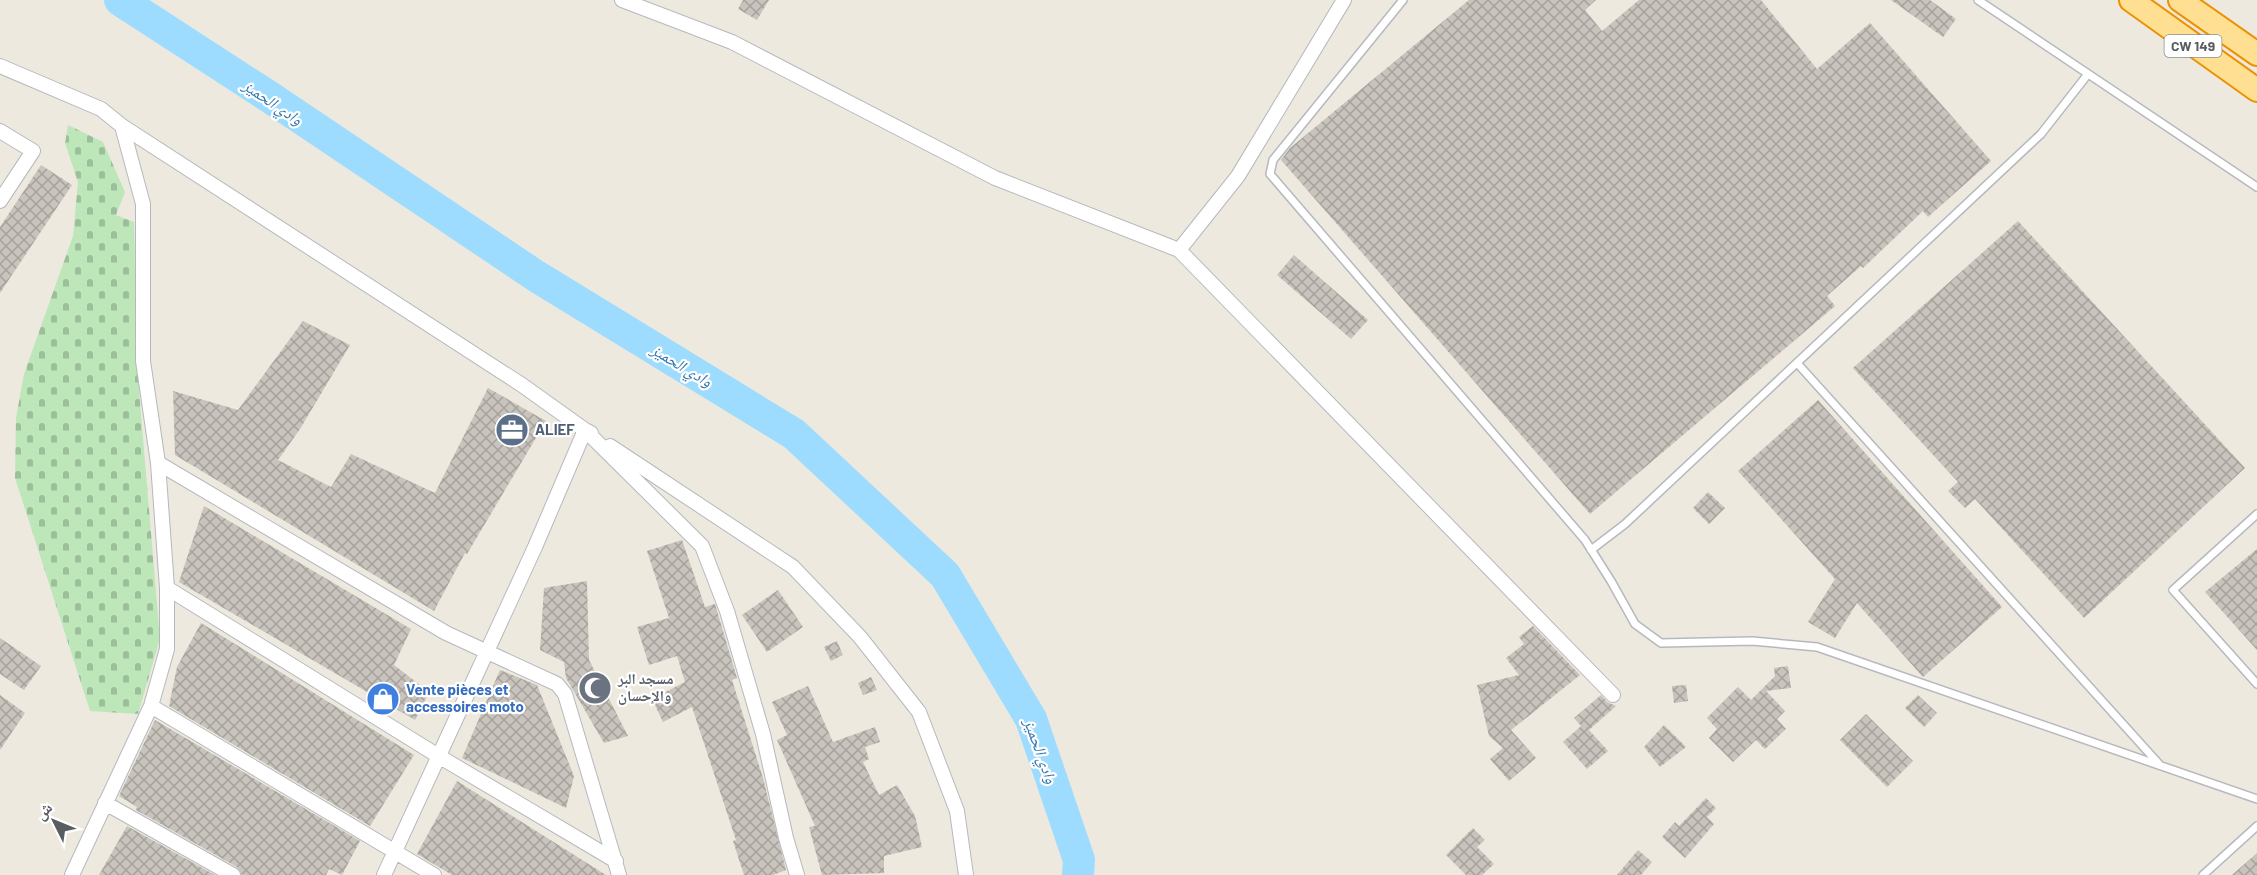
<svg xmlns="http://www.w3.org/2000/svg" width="2257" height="875" font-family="Barlow,'Noto Naskh Arabic',sans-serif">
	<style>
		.cemetery { fill: url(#cemetery-stones) }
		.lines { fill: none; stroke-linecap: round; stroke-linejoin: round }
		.river { stroke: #9ddcff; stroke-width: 32 }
		.building { fill: url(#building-cross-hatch) }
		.service-casing { stroke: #b5b9be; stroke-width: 10 }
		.minor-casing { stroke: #b5b9be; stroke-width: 16 }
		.trunk-casing { stroke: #ec9100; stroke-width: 26 }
		.service { stroke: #fff; stroke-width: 7 }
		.minor { stroke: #fff; stroke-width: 14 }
		.trunk { stroke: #ffe093; stroke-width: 22 }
		.labels { text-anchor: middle; stroke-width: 4.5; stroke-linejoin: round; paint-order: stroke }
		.shield { fill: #fff; stroke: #8a8e91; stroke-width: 1.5 }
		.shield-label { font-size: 14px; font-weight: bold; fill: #585d62 }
		.service-label { font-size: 15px; font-weight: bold; fill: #4e5e75; stroke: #fff; text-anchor: start }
		.worship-label { font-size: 15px; font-weight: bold; fill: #5b616d; stroke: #fff; text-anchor: start }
		.shop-label { font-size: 15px; font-weight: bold; fill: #366cbe; stroke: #fff; text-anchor: start }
		.water-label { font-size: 16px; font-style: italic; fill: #3278af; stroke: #fff }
	</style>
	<defs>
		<pattern id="cemetery-stones" width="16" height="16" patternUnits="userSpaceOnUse" patternTransform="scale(1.5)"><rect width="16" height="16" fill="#bde7b9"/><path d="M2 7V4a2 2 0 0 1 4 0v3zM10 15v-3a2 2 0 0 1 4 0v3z" fill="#9cbe9a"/></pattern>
		<pattern id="building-cross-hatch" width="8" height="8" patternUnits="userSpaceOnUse" patternTransform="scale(1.5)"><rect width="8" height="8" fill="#c8c3bc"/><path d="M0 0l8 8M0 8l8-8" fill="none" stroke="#a5a29c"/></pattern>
	</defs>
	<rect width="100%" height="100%" fill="#ede9df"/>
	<path class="cemetery" d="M68,125l35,17 22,50 -9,23 18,7 3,145 23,272 -22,75 -48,-3 -75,-233 1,-60 8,-44 49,-138 5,-54 -13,-39z"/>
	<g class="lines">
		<path class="river" d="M120,0l148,96 268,180 258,158 151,141 86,144 48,141 -1,15"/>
	</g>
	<path class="building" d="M743,0h26l-12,20 -19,-11z
		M1469,0h127l-11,10 17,21 37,-31h122l56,69 53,-46 121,138 -63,56 -5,-6 -60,57 -2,-2 -34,30 8,10 -245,208 -309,-354 9,-12z
		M1891,0h39l26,19 -13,18z
		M41,165l31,20 -72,108v-66z
		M2018,221l227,247 -161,150 -109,-119 -10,9 -17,-17 10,-9 -105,-114z
		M1294,255l74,65 -17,19 -74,-64z
		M303,321l47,24 -50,84 -22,31 53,27 20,-33 84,39 53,-105 58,33 -79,133 -2,-1 -31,58 -259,-156 -2,-64 65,19z
		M1818,400l184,207 -79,70 -66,-74 -22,35 -27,-16 27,-43 -97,-108z
		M1708,492l17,16 -16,16 -16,-16z
		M204,506l207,123 -17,36 35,27 -14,28 -236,-138z
		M682,540l23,67 10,-3 22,74 -5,2 31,98 23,92 -13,5h-29l-11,-34 3,-1 -44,-133 -29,15 -11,-23 33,-17 -8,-26 -28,9 -12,-38 32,-9 -22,-67z
		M2257,549v101l-52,-58z
		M587,581l2,79 39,76 -24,7 -38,-65 -2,-16 -24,-12 4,-62z
		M778,590l25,37 -36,25 -25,-37z
		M201,623l213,132 -44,71 -201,-120 8,-39z
		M1533,626l47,49 -69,55 25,28 -27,23 -19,-22 13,-11 -14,-12 -12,-51 42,-10 -13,-17 18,-14 -5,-7z
		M0,638l41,28 -17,24 -24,-16z
		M837,641l6,14 -12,6 -7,-14z
		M1788,666l3,22 -25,3 19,20 -8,8 9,10 -21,20 -9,-9 -23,22 -24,-24 8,-9 -10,-11 31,-31 13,13 24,-24 -1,-8z
		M500,670l37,15 37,91 -8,32 -104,-50z
		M871,677l6,13 -14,5 -5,-12z
		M1686,685l2,16 -14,2 -2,-17z
		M808,686l25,56 42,-15 5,15 -15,5 4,12 -6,3 16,33 18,-10 18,31 7,31 -38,9v17l-62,2 -13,-48 6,-1 -38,-86 10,-5 -15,-33z
		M0,695l25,18 -25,37z
		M1601,695l6,7 9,4 -27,24 19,21 -21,18 -24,-27 18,-16 -7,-8z
		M1918,695l19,18 -13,14 -19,-19z
		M1866,714l47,47 -26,26 -47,-47z
		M155,720l205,121 -18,34 -13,-6 -3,6h-84l-5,-8 -101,-57 1,-3 -18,-11z
		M1664,725l22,22 -26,20 -16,-20z
		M457,781l149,94h-154l-35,-21z
		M1706,798l10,10 -9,9 7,7 -29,34 -23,-21 13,-15 4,4z
		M127,826l88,49h-116z
		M1473,828l12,12 -8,7 17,17 -12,11h-16l-20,-20z
		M1638,850l14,12 -11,13h-24z
		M2257,853v22h-25z"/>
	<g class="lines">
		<defs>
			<path id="service" d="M1403,0l-130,160 -3,14 315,366 26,41 24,43 26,19 91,-2 65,6 440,152
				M1978,0l279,187
				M1797,363l362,401
				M2257,514l-84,76 84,94
				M1591,550l34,-26 416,-390 47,-60
				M2203,875l54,-49"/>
			<path id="minor" d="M622,0l110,42 263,136 184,72 434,445
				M0,66l101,43 21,17 400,259 63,45 117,116 25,65 36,123 23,104 11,37
				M0,131l33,20 -33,50
				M1179,250l59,-74 106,-176
				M610,446l183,121 67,70 59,75 38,99 9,64
				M158,463l288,170 111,51 8,10 54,181
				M167,588l273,169 176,104
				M151,706l283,169
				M105,803l128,72
				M72,875l79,-169 16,-57v-61l-9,-125 -15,-102v-157l-21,-78
				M384,875l151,-328 50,-117 6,3"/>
			<path id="trunk" d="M2131,0l126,90
				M2180,0l77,54"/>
		</defs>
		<use href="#service" class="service-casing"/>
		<use href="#minor" class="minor-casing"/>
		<use href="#trunk" class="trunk-casing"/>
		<use href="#service" class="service"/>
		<use href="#minor" class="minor"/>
		<use href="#trunk" class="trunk"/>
	</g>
	<defs>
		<symbol id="office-disc" viewBox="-11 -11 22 22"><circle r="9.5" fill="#5c6f8a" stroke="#fff"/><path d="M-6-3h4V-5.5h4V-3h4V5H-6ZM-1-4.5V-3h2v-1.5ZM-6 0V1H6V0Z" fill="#fff"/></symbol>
		<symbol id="mosque-disc" viewBox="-11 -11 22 22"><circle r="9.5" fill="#6b7280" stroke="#fff"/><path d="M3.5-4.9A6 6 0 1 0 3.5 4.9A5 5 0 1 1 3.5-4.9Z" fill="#fff"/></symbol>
		<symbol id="shop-disc" viewBox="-11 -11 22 22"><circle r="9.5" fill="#3f7fe0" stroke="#fff"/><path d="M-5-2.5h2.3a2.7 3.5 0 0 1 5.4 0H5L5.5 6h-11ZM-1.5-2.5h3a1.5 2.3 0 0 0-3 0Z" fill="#fff"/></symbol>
	</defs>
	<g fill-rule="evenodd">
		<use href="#office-disc" x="493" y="411" width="38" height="38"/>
		<use href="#mosque-disc" x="576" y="669" width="38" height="38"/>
		<use href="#shop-disc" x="364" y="680" width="38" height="38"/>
	</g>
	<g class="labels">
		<rect class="shield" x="2164.5" y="35" width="57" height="22" rx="4.5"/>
		<g class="shield-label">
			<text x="2193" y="51">CW 149</text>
		</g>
		<g class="service-label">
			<text x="535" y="435">ALIEF</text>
		</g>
		<g class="worship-label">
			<text x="618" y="684">مسجد البر<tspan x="618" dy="17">والإحسان</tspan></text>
		</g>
		<g class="shop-label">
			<text x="406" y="695">Vente pièces et<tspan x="406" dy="17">accessoires moto</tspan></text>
		</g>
		<g class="water-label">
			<text transform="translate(273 102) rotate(34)" y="6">وادي الحميز</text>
			<text transform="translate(682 365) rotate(31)" y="6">وادي الحميز</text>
			<text transform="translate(1041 751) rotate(70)" y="6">وادي الحميز</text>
		</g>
	</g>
	<g transform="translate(54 821) rotate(313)" stroke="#ffffff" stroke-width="4.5" paint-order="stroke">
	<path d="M0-4.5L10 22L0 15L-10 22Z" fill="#585d62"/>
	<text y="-9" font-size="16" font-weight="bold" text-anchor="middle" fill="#585d62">ش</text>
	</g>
</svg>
